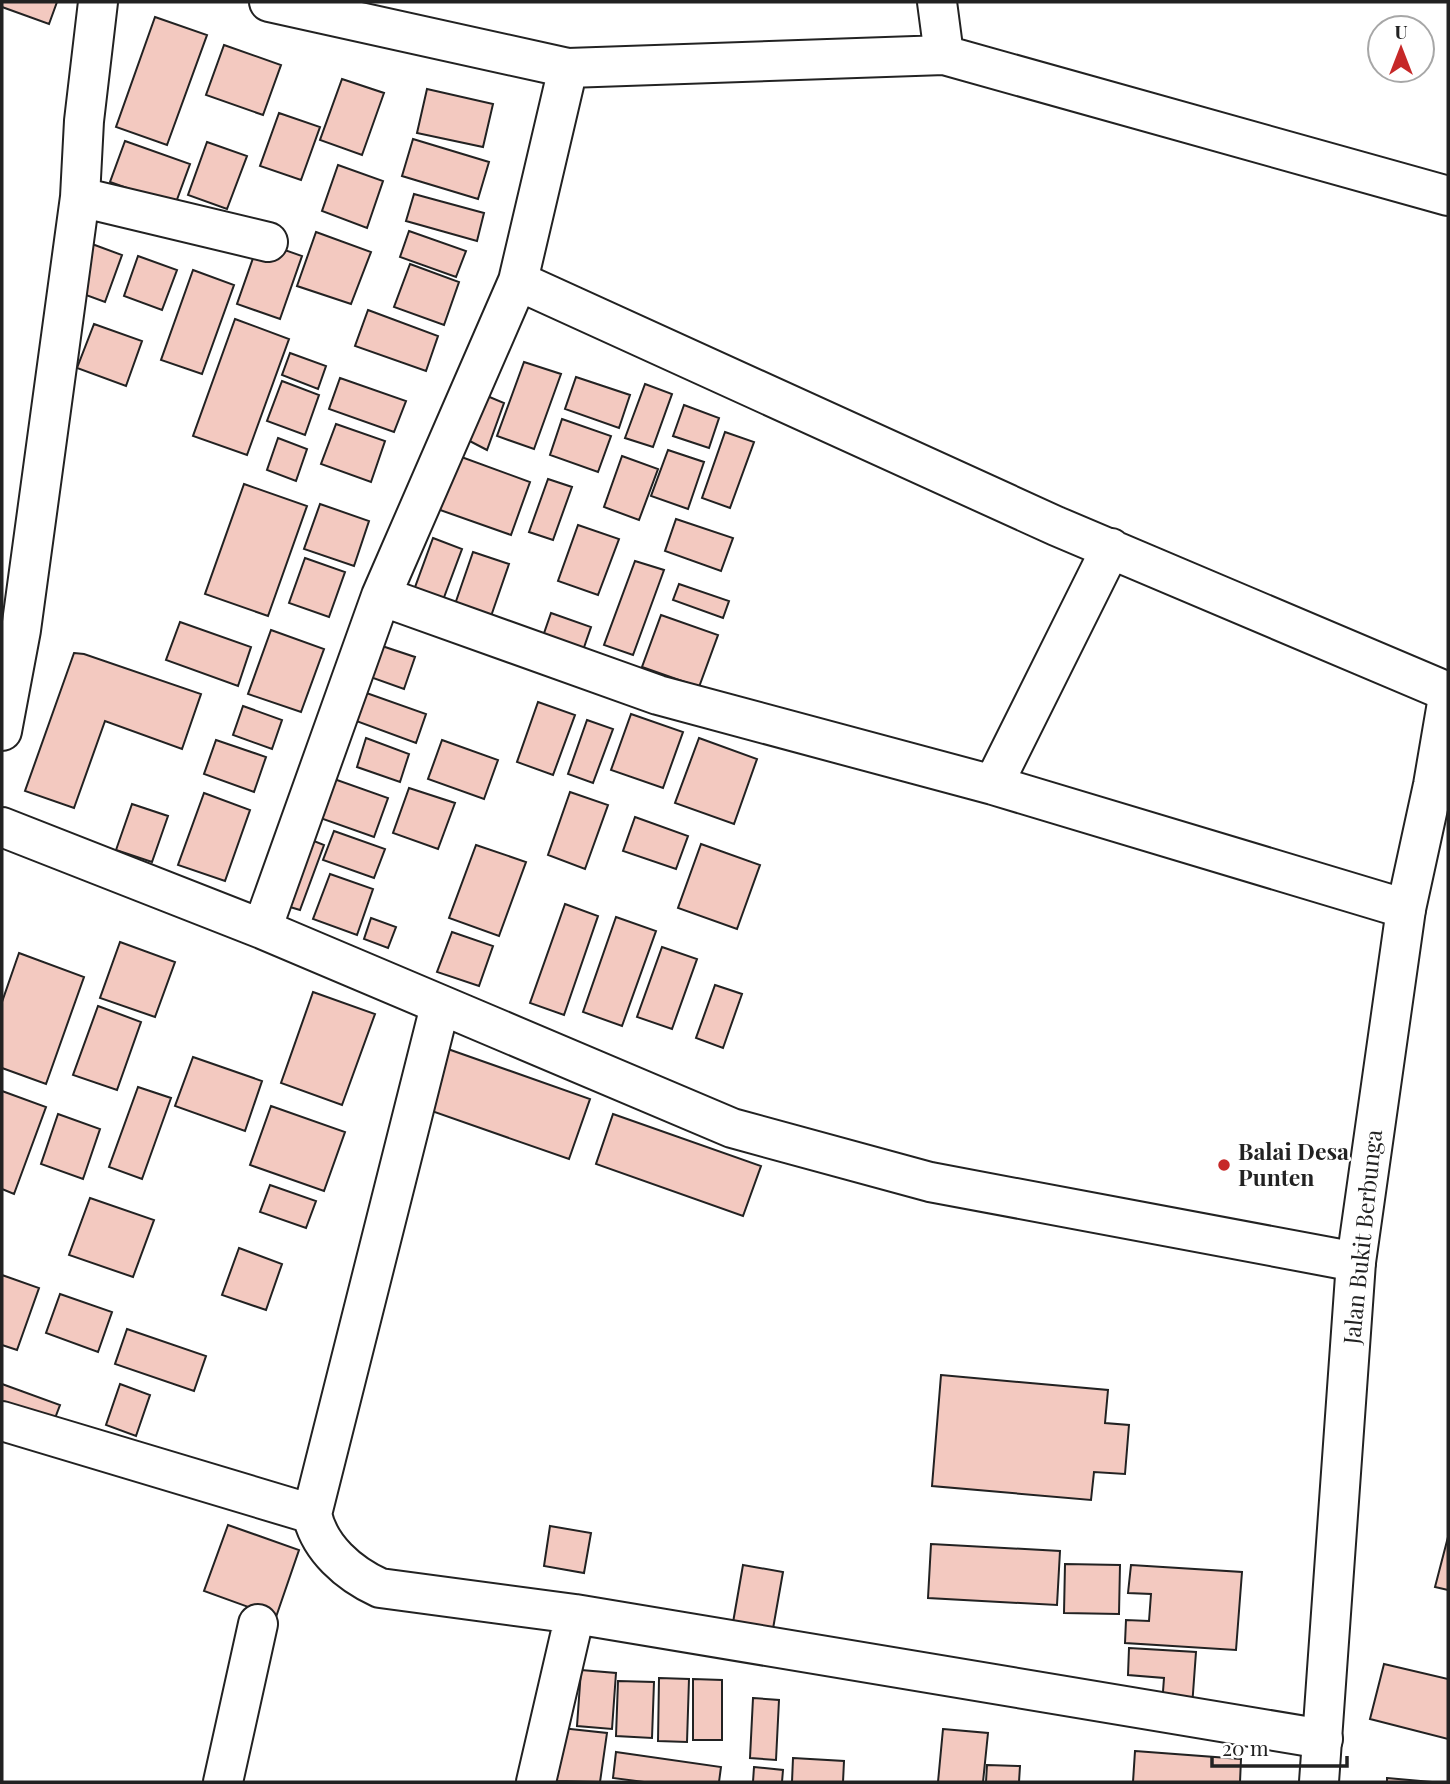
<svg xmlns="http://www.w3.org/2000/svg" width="1450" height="1784" font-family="'Playfair Display',serif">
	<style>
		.building { fill: #f3c9c0; stroke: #222; stroke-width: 2 }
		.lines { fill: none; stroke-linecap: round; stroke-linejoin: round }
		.minor-casing { stroke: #222; stroke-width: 42 }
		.major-casing { stroke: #222; stroke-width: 42 }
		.minor { stroke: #fff; stroke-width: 38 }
		.major { stroke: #fff; stroke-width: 38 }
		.poi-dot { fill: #c62828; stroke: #fff; stroke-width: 2.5 }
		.labels { text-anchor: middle; stroke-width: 5; stroke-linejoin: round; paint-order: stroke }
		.poi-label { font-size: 23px; font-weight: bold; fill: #222; stroke: #fff; text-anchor: start }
		.street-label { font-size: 23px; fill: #222; stroke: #fff }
	</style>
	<rect width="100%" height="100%" fill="#fff"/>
	<path class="building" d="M2,2h55l-8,22 -47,-17z
		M155,17l52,18 -40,110 -51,-18z
		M224,45l57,20 -18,50 -57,-20z
		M342,79l42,14 -22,62 -42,-15z
		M427,89l66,15 -10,43 -66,-14z
		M279,113l41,14 -19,53 -41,-14z
		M413,139l76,23 -11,37 -76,-23z
		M125,141l65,23 -15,41 -65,-23z
		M207,142l40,14 -20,53 -39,-14z
		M338,165l45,16 -16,47 -45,-17z
		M414,194l70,19 -7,28 -71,-20z
		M409,231l57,20 -10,26 -56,-20z
		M316,232l55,20 -20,52 -54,-18z
		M259,241l43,15 -22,63 -43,-15z
		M92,244l30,11 -17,47 -30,-11z
		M138,256l39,14 -15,40 -38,-14z
		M410,264l49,18 -15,43 -50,-18z
		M193,270l41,15 -32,89 -41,-14z
		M368,310l70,26 -12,35 -71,-25z
		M235,319l54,20 -42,116 -54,-19z
		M94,324l48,17 -16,45 -49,-18z
		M290,353l36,13 -8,23 -36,-14z
		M524,362l37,12 -27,75 -37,-13z
		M576,377l54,18 -11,33 -54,-19z
		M340,378l66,23 -12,31 -65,-23z
		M282,381l37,14 -14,40 -38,-14z
		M645,384l27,10 -19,53 -28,-9z
		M480,393l24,10 -17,47 -27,-14z
		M684,405l35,13 -10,30 -36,-12z
		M562,419l49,17 -13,36 -48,-17z
		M336,424l49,17 -14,41 -50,-18z
		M725,432l29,10 -24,66 -28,-10z
		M278,438l29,11 -11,32 -29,-11z
		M668,450l36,12 -16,47 -37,-13z
		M445,451l85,31 -19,53 -85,-30z
		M622,456l36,13 -19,51 -35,-13z
		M548,479l24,8 -19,53 -24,-8z
		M244,484l63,22 -39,110 -63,-22z
		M320,504l49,17 -15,45 -50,-17z
		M676,519l57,19 -12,33 -56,-20z
		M578,525l41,14 -21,56 -40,-14z
		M433,538l29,11 -19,51 -29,-10z
		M473,552l36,12 -20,58 -36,-12z
		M305,558l40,14 -16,45 -40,-14z
		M635,561l29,9 -31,85 -29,-10z
		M679,584l50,17 -6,17 -50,-18z
		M551,613l40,14 -10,29 -40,-14z
		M661,615l57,20 -19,52 -57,-20z
		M180,622l71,25 -13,39 -72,-26z
		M271,630l53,19 -23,63 -53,-18z
		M370,642l45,15 -11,32 -45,-16z
		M74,653l10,1 117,40 -19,55 -77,-28 -31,87 -49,-17z
		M358,690l68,24 -10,29 -68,-25z
		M538,702l37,13 -22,60 -36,-13z
		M243,706l39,14 -10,29 -39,-14z
		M631,714l52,18 -20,56 -52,-18z
		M587,720l26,9 -20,54 -25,-9z
		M366,738l43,16 -9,28 -43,-15z
		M699,738l58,21 -23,65 -59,-21z
		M216,740l50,17 -12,35 -50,-18z
		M442,740l56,20 -14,39 -56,-20z
		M320,774l68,24 -14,39 -68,-24z
		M409,788l46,15 -17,46 -45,-16z
		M570,792l38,13 -23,64 -37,-14z
		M204,793l46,17 -25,71 -47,-16z
		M132,804l36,12 -16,46 -36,-12z
		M635,817l53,19 -12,33 -53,-18z
		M334,831l51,18 -11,29 -51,-18z
		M304,837l20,8 -24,65 -20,-6z
		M701,844l59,21 -23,64 -59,-21z
		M476,845l50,17 -27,74 -50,-18z
		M330,874l43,15 -16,46 -44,-16z
		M565,904l33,12 -34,99 -34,-12z
		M616,917l40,14 -34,95 -39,-14z
		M371,918l25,9 -8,21 -24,-9z
		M452,932l41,14 -14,40 -42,-14z
		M120,942l55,20 -20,55 -55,-19z
		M662,947l35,12 -25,70 -35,-12z
		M19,953l65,24 -38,107 -44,-16v-66z
		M715,985l27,9 -19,54 -27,-10z
		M313,992l62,22 -33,91 -61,-22z
		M98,1006l43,16 -24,68 -44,-15z
		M445,1048l145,51 -21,60 -146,-51z
		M193,1057l69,24 -17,50 -70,-25z
		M138,1087l33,11 -29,81 -33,-12z
		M2,1091l44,16 -32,87 -12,-5z
		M271,1106l74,26 -21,59 -74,-26z
		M58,1114l42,15 -17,50 -42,-15z
		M613,1114l148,52 -18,50 -147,-52z
		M270,1185l46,16 -10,27 -46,-16z
		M90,1198l64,22 -21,57 -64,-22z
		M239,1248l43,16 -16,46 -44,-15z
		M2,1275l37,13 -22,62 -15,-5z
		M60,1294l52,18 -14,40 -52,-19z
		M127,1329l79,27 -12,35 -79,-27z
		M941,1375l167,15 -3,33 24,2 -4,49 -31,-2 -3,28 -159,-14z
		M2,1384l58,21 -8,21 -50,-17z
		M120,1384l30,11 -14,41 -30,-11z
		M228,1525l71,25 -23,67 -72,-26z
		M550,1526l41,7 -7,40 -40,-7z
		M1448,1537v53l-13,-3z
		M931,1544l129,7 -3,54 -129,-7z
		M1065,1564l55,1 -1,49 -55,-1z
		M743,1565l40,7 -12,68 -40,-6z
		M1131,1565l111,7 -6,78 -111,-7 1,-23 23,1 2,-27 -23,-1z
		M1129,1648l67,4 -4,55 -30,-2 2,-27 -36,-3z
		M1384,1664l64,15v60l-78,-20z
		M581,1670l35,3 -4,56 -35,-3z
		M659,1678l30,1 -2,63 -29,-1z
		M693,1679l29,1v60h-29z
		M618,1681l36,1 -2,56 -36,-2z
		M753,1698l26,2 -3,60 -26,-2z
		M561,1728l46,5 -7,49 -45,-1z
		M943,1729l45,4 -5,49h-45z
		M1135,1751l106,8 -1,23h-107z
		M616,1752l105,15 -2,15h-75l-31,-4z
		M793,1758l51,3 -1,21h-51z
		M987,1765l33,1 -1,16h-33z
		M754,1767l29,3 -1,12h-29z
		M1387,1778l45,4h-45z"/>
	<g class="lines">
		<defs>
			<path id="minor" d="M269,2l299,66 376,-13
				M937,2l7,53 504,141
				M80,197l188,45
				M518,281l538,245 392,166
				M381,596l277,99 335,90 413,124
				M2,731l19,-101 59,-433 4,-76 14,-119
				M993,785l118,-237
				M2,827l260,102 470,199 198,54 426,80
				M262,929l119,-333 137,-315 50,-213
				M440,1006l-128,508c7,34 37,60 68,74l195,26 748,125
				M2,1421l310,93
				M223,1782l35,-158
				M536,1782l39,-168"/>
			<path id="major" d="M1319,1782l37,-520 50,-353 27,-124 15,-88"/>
		</defs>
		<use href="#minor" class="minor-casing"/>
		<use href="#major" class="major-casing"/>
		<use href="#minor" class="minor"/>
		<use href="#major" class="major"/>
	</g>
	<circle class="poi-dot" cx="1224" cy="1165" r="7"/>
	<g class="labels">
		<g class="poi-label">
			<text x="1238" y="1160">Balai Desa<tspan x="1238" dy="26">Punten</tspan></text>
		</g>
		<g class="street-label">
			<text transform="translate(1363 1237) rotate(-84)" y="8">Jalan Bukit Berbunga</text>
		</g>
	</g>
	<rect width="1450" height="1784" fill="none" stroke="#222222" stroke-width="7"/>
	<g transform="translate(1401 49)"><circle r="33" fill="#ffffff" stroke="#a7a7a7" stroke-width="2"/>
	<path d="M0-5L12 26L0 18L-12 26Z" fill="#c62828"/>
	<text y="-10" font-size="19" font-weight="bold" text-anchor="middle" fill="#222222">U</text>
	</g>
	<path d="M1212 1756v10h135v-10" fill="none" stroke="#222222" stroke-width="3.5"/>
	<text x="1222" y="1756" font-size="21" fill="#222222" stroke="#ffffff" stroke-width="5" paint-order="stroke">20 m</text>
</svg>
